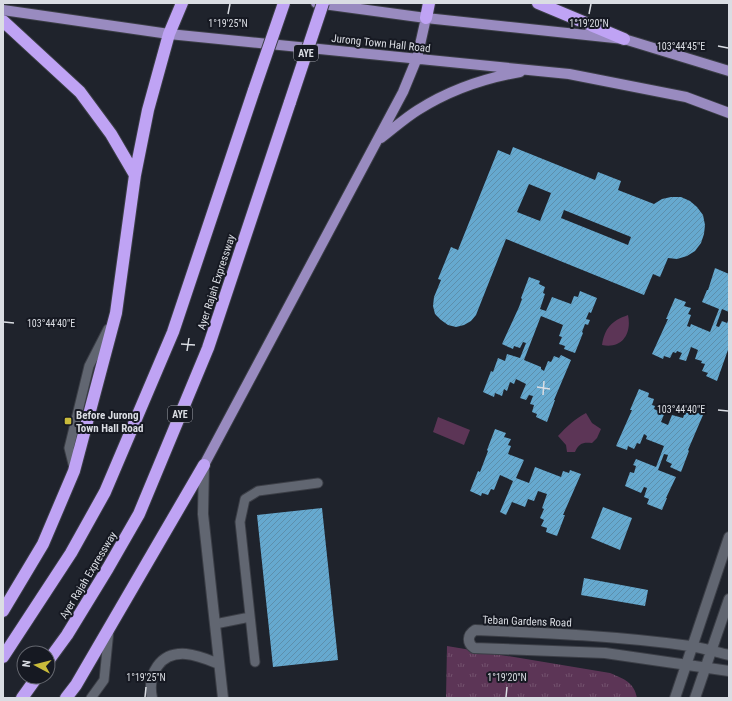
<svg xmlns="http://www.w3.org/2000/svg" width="732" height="701" font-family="'Roboto Condensed',sans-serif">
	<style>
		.grass { fill: url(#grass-tufts) }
		.park { fill: #5c3556 }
		.building { fill: url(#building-hatch); fill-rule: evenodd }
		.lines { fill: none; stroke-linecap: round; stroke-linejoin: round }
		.service-casing { stroke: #3b3e46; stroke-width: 11 }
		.minor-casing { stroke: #3b3e46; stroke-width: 12 }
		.tertiary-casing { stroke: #3b3e46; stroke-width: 12 }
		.primary-casing { stroke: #3b3e46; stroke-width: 12 }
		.motorway-casing { stroke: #3b3e46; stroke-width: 14 }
		.service { stroke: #616671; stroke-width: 9 }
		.minor { stroke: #616671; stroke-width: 10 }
		.tertiary { stroke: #616671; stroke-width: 10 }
		.primary { stroke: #998bc0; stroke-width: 10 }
		.motorway { stroke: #bfa3f4; stroke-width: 12 }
		.motorway-bridge-casing { stroke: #3b3e46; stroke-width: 14; stroke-linecap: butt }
		.motorway-bridge { stroke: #bfa3f4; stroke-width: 12 }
		.ticks { fill: none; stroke: #dadde3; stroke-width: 1.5 }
		.poi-dot { fill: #c9bb3b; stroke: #161922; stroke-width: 1.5 }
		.labels { text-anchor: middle; stroke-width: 4; stroke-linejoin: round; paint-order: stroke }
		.shield { fill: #161922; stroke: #9fa2a9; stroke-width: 1 }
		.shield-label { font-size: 10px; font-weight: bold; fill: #dadde3 }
		.street-label { font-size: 11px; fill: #dadde3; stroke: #161922 }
		.poi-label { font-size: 11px; font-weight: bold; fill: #dadde3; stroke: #161922; text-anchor: start }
		.ticks-label { font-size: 10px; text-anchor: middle; fill: #dadde3; stroke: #161922; stroke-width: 4; stroke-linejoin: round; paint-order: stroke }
	</style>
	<defs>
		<pattern id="grass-tufts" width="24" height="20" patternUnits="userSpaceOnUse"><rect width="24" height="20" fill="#5c3556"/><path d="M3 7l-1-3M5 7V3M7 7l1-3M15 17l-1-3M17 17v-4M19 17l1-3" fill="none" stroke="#73526e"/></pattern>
		<pattern id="building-hatch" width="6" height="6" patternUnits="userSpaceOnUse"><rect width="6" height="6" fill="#66a9cf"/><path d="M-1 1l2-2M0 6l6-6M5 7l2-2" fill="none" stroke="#5d8fac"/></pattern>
	</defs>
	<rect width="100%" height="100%" fill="#1f232c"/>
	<path class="grass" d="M447,646l163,27c14,6 24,9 27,25h-191z"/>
	<path class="park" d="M628,315c4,19 -6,34 -26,30 3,-17 9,-24 26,-30z
		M586,413l6,10 9,6 -4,9 -5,5c-9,-1 -13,0 -17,9h-8l-1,-7 -8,-9c9,-10 17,-17 28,-23z
		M438,417l32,13 -6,15 -31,-13z"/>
	<path class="building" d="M513,147l82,33 3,-8 23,9 -3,9 36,14 8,-5 9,-2h10l9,4 7,6 6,8 2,10 -1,9 -3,9 -6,8 -8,5 -10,3 -9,-1 -8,19 -7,-3 -9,21 -138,-56 -30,76 -5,6 -7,4 -8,2 -8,-2 -7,-5 -6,-6 -2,-8 1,-9 7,-17 -3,-1 13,-32 7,3 40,-100 12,5zM529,184l22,9 -11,28 -23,-9zM564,210l67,27 -3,8 -67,-27z
		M715,268l14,6v38l-7,-3 -6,17 3,1 3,-6 5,2 2,-4v28l-12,34 -11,-5 2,-3 -6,-2 3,-7 -4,-1 1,-2 -7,-2 3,-9 -7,-3 -5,14 -7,-2 3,-6 -5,-2 -1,2 -3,-1 -3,6 -6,-2 -1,3 -11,-5 16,-35h-2l9,-21 11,4 -2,4 7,2 -3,6 3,1 -4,11 3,1 1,-3 19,8 9,-23 -17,-7 5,-12h1z
		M529,277l11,4 -1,3 6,3 -2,6 2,1 -5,15 6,2 6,-14 19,7 3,-8 4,1 2,-6 17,7 -6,15 -2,-1 -3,7 4,1 -2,5 -3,-1 -3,8 1,1 -8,20 -11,-4 1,-3 -6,-2 3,-7 -3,-1 4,-11 -22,-9 -17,44 17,7v2l3,2 4,-10 3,1 3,-6 5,2 2,-3 10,5 -17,40h1l-8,22 -11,-5 1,-3 -5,-2 2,-7 -4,-1 3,-8 -4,-1 -3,5 -6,-2 6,-14 -10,-5 -2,5 -4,-2 -3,9 -3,-2 -2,7 -7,-3 -1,4 -11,-5 8,-21 2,1 5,-14 7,3 2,-7 13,4 6,-15 -3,-1 -3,6 -6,-2 -1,3 -11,-5 17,-37 3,-8 -1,-1z
		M639,389l10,4 -1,4 6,2 -2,6 3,1 -1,3 4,2 3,-6 6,2 -6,15 7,3 4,-10 11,3 2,-6 6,2 2,-3 10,4 -15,35 1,1 -8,21 -11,-5 2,-3 -6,-3 2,-6 -4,-1 -6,16 18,7 -10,21h1l-5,12 -15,-6 2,-5 -5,-2 3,-9 -3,-1 -3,6 -16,-7 5,-14 4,1 2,-7 -3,-1 3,-6 20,8 8,-21 -18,-7 1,-3 -3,-2 -4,10 -3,-1 -3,6 -6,-3 -1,4 -11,-4 16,-36h-2z
		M495,429l11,4 -2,4 7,2 -3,6 3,1 -3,8 16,6 -8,18 13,5 6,-16 26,10 2,-6 6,2 1,-3 11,4 -18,41h2l-8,21 -11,-4 1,-4 -6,-2 3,-6 -4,-2 4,-9 -2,-1 5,-14 -9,-3 -4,10 -6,-2 -3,8 -13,-5 -6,13 -6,-3 13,-31 -13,-6 -6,15 -3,-1 -3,6 -6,-2 -1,3 -11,-5 8,-20 2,1 8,-21 -1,-1z
		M603,507l29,11 -12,32 -29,-12z
		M322,508l16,152 -65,7 -16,-152z
		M584,578l64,12 -3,16 -64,-11z"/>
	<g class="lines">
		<defs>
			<path id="service" d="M74,468l-5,-20 20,-82 19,-37
				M215,624l35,-7
				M255,662l-15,-140 5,-23 13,-8 60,-8
				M91,698l13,-18 5,-50"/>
			<path id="minor" d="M729,655c-13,-3 -26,-7 -39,-9 -71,-10 -143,-13 -215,-16 -8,5 -8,13 -1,18l131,5 124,18
				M675,698l54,-161
				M695,698l34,-99"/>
			<path id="tertiary" d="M204,465l-1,49 20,184
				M152,698c-5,-24 8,-46 34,-44 12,1 23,6 33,10"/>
			<path id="primary" d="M316,3l110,15 198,21 105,32
				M3,10l166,24 400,40 117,23 43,16
				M381,138c12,-9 24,-20 37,-28 30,-19 67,-32 102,-38
				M204,465l199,-373 14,-34 9,-40"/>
			<path id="motorway" d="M538,3l86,36
				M426,18l3,-15
				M3,21l77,71 31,42 24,41
				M3,611l40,-67 31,-73 42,-158 19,-138 13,-65 21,-76 13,-31
				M3,657l68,-104 34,-61 68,-160 81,-242
				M48,661l19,-26 41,-67 31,-54 69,-166 82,-246
				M22,698l15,-21
				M66,698l10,-13 128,-220"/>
		</defs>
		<use href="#service" class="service-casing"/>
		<use href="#minor" class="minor-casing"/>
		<use href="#tertiary" class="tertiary-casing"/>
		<use href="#primary" class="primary-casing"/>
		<use href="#motorway" class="motorway-casing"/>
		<use href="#service" class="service"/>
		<use href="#minor" class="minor"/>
		<use href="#tertiary" class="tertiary"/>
		<use href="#primary" class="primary"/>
		<use href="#motorway" class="motorway"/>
		<defs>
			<path id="motorway-bridge" d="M254,90l30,-87
				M290,102l33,-99"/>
		</defs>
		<use href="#motorway-bridge" class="motorway-bridge-casing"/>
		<use href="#motorway-bridge" class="motorway-bridge"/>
	</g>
	<path class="ticks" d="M228,14l2,-10M589,14l2,-10M718,46l10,2M4,322l10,1M181,344l14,1M187,351l2,-13M537,387l13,2M543,395l1,-14M718,410l10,1M145,697l1,-10M506,697l1,-10"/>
	<rect class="poi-dot" x="64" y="417" width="8" height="8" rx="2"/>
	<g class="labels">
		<g class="shield">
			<rect x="294" y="45" width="24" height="16" rx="3"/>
			<rect x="168" y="406" width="24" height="16" rx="3"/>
		</g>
		<g class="shield-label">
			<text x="306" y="57">AYE</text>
			<text x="180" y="418">AYE</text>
		</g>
		<g class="street-label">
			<text transform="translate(381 43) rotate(6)" y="4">Jurong Town Hall Road</text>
			<text transform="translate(216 282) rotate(-72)" y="4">Ayer Rajah Expressway</text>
			<text transform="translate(88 575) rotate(-59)" y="4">Ayer Rajah Expressway</text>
			<text transform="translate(527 621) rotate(2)" y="4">Teban Gardens Road</text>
		</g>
		<g class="poi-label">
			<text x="76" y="419">Before Jurong<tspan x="76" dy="13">Town Hall Road</tspan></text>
		</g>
	</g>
	<g class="ticks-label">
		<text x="228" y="27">1°19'25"N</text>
		<text x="589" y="27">1°19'20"N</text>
		<text x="681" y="50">103°44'45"E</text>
		<text x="51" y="327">103°44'40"E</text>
		<text x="681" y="413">103°44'40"E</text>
		<text x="146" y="681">1°19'25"N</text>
		<text x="507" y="681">1°19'20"N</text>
	</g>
	<rect width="732" height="701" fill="none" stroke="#dadde3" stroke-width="8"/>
	<g transform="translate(36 665) rotate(277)"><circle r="19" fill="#161922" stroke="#64676f"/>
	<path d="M0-3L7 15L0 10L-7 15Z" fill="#c9bb3b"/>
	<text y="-6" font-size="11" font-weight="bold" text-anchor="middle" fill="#dadde3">N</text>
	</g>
</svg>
